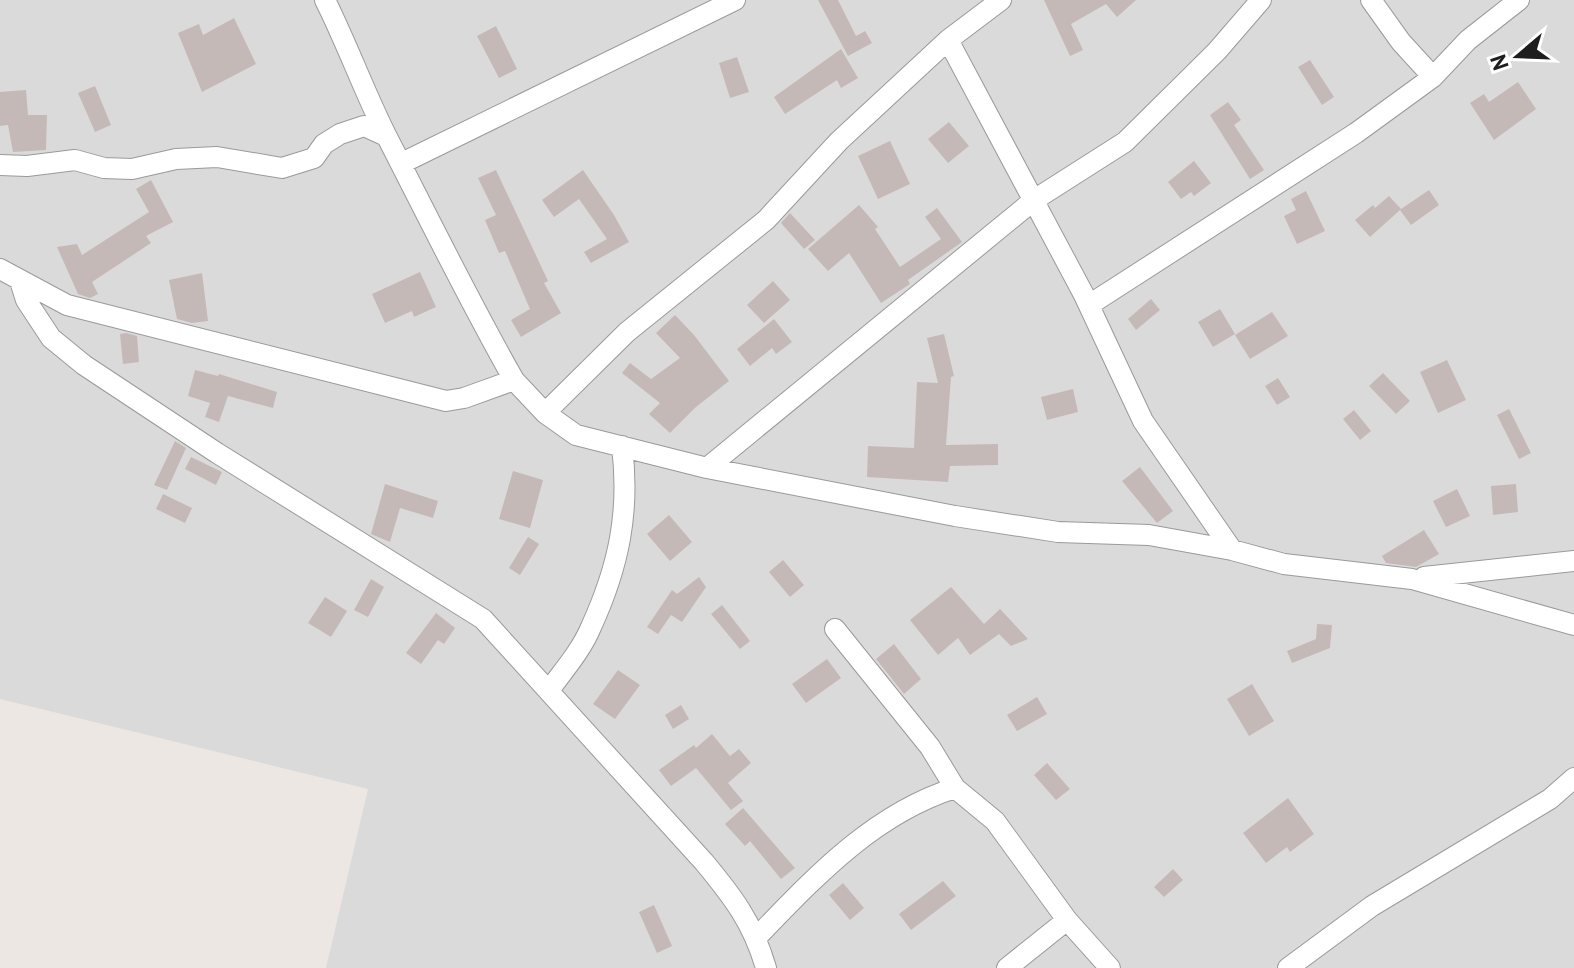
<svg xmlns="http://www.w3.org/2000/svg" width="1574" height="968" font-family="'PT Sans',sans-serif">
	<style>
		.residential { fill: #dbdada }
		.building { fill: #c5b9b7 }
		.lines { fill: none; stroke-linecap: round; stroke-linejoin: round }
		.street-casing { stroke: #9a9a9a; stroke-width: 22 }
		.street { stroke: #fff; stroke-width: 20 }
	</style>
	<rect width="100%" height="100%" fill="#ede7e3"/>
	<path class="residential" d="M0,0h1574v968h-1248l42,-179 -368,-90z"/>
	<path class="building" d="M818,0h20l18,36 9,-5 7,12 -24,13z
		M1044,0h92l-19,17 -11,-13 -35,20 12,26 -13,6z
		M234,18l22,46 -54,28 -24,-59 21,-9 4,11z
		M496,26l21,43 -18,9 -22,-42z
		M841,49l17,29 -17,10 -4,-8 -52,34 -11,-17z
		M737,57l12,35 -19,6 -11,-35z
		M1310,60l24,37 -12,8 -24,-38z
		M1518,82l18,27 -42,31 -24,-37 14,-9 5,8z
		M95,86l16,39 -16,7 -17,-39z
		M26,90l2,25h19l-1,35 -33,2 -5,-27 -8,1v-34z
		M1228,102l13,18 -7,5 30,45 -14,9 -40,-64z
		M949,122l20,24 -21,17 -20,-24z
		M890,141l20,43 -32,15 -20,-43z
		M1194,161l17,22 -17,13 -3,-4 -10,7 -13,-17z
		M496,170l52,111 -4,2 17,30 -40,24 -10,-17 19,-11 -25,-58 -6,2 -14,-33 11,-5 -18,-37z
		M583,170l31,45 15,27 -38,21 -7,-11 23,-13 -28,-40 -25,18 -12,-17z
		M151,180l22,42 -27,14 5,7 -59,39 6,12 -8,4 -12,-4 -21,-47 20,-3 5,11 67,-43 -13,-23z
		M1429,190l10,15 -28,20 -11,-15 -30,27 -15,-17 18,-15 2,3 14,-12 12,13z
		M1306,191l19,40 -28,13 -13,-28 12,-6 -5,-11z
		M859,205l19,22 -3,2 25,38 41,-28 -16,-22 12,-9 25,34 -54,38 2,4 -29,19 -32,-50 -21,18 -20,-22z
		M790,213l25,27 -11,9 -23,-26z
		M420,272l16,35 -22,10 -2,-6 -27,12 -13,-29z
		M202,273l6,48 -16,2 -15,-4 -8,-39z
		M773,281l17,19 -26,23 -17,-18z
		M1151,299l9,11 -24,20 -8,-11z
		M1220,309l15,25 -22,13 -15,-25z
		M1272,312l16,24 -38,23 -15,-24z
		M675,315l19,20 35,46 -33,26 -26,26 -21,-19 11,-11 -38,-30 8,-10 21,16 29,-21 -24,-25z
		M774,319l18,23 -16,12 -4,-6 -22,18 -13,-17z
		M126,333l11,3 2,26 -16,2 -3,-30z
		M944,334l10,42 -3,1 -5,68 52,-1v21l-48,1 -2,16 -81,-5 1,-31 46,2 3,-66 21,1 -11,-45z
		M1447,360l19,40 -28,13 -18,-41z
		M195,370l23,6 1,-2 58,18 -4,16 -45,-12 -9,26 -14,-5 5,-14 -22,-7z
		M1383,373l27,28 -14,13 -27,-28z
		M1278,378l12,19 -13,8 -12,-19z
		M1073,389l5,23 -31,8 -6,-23z
		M1509,409l22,44 -12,6 -22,-44z
		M1354,410l17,21 -11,9 -17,-21z
		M175,441l11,7 -19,42 -13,-5z
		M191,457l31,15 -6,13 -31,-16z
		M1140,467l33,44 -16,12 -35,-42z
		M513,471l30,9 -13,48 -31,-9z
		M385,484l53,17 -5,17 -33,-10 -10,34 -19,-8z
		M1516,484l2,28 -25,3 -2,-29z
		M1457,489l13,27 -24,11 -13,-26z
		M163,494l29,14 -7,15 -29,-14z
		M669,515l23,27 -22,19 -23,-27z
		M1424,530l15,24 -23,13 -30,-4 -4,-7z
		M528,537l11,7 -19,31 -11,-7z
		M783,560l21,25 -14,12 -21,-25z
		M699,577l7,10 -24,35 -11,-7 -13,19 -11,-7 25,-37 5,4z
		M371,579l13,8 -16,30 -14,-7z
		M951,587l33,37 16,-15 28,30 -17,7 -12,-12 -29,21 -12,-17 -20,17 -28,-35z
		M325,597l22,14 -16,26 -23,-14z
		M722,605l28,36 -10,8 -29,-35z
		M436,613l19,15 -11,16 -6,-4 -17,24 -15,-11z
		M1317,624l15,1 -2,23 -38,15 -5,-12 29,-12z
		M894,644l27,35 -17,15 -28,-35z
		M827,659l14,19 -35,25 -14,-19z
		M618,670l22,15 -25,34 -22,-15z
		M1252,684l22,37 -25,15 -22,-37z
		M1037,697l10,17 -30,17 -10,-16z
		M681,705l8,14 -16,10 -8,-14z
		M712,734l18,22 9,-7 12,14 -23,20 15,18 -12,9 -35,-42 -25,18 -12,-16 35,-25 2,3z
		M1047,763l23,26 -14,11 -22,-25z
		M1288,798l26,36 -24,18 -3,-5 -21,16 -23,-30z
		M743,808l52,60 -14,11 -31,-38 -5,5 -20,-22z
		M1173,869l10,11 -19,17 -10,-10z
		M943,881l13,15 -45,34 -12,-16z
		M843,883l21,25 -14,12 -21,-25z
		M654,905l18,41 -15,7 -18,-41z"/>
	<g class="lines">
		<defs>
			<path id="street" d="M325,0c22,44 39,91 61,135 42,82 82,164 128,245
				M1371,0l30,42 32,35
				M948,40l136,255 59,126 89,129
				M402,163l333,-163
				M0,165l27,1 48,-6 29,8 28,1 44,-10 41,-2 65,11 32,-10 10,-14 16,-10 24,-8 22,10
				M0,269l67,36 379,96 18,-3 50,-18 31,33 31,22 131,33 248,48 103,16 91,3 83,15 52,14 128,15 162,46
				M20,281l6,19 25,38 33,27 133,88 266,166 221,243c29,35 49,61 62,106
				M1089,305l267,-172 77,-56 35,-37 51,-40
				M545,413l82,-81 139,-112 73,-79 109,-101 53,-40
				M707,468l327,-268 91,-58 92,-91 44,-51
				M1424,577l150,-16
				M835,629l95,118 25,41
				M550,689c14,-19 32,-40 41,-62 28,-61 39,-115 31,-181
				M757,937c58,-60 116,-123 198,-149l40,33 72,99 43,48
				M1007,968l60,-48
				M1288,968l84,-62 178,-107 24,-21"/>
		</defs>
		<use href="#street" class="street-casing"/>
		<use href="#street" class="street"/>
	</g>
	<g transform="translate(1518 56) rotate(251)" stroke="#ffffff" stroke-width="6" paint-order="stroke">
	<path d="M0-6L14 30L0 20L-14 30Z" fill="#1d1d1d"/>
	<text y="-12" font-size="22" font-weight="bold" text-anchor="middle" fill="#1d1d1d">N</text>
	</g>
</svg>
